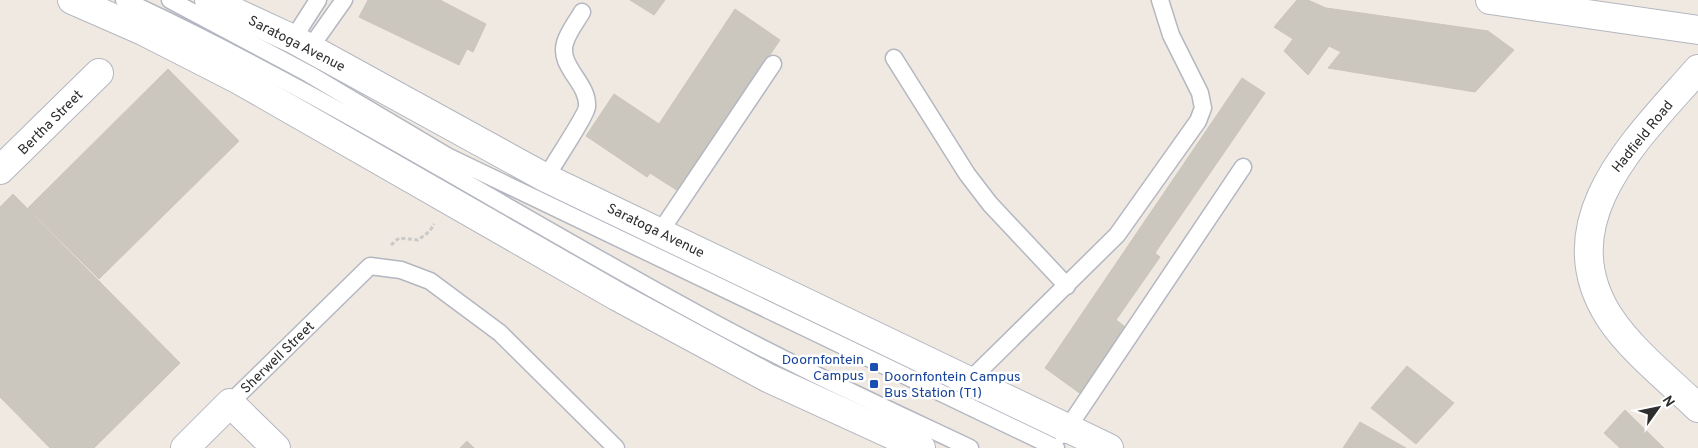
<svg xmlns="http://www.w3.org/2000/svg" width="1698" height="448" font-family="Overpass,sans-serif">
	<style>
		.building { fill: #cbc7bf; stroke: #cbc5ba }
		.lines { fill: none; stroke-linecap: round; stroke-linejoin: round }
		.service-casing { stroke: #b4b7c1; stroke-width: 19 }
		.minor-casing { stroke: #b4b7c1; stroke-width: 30 }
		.tertiary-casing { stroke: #b4b7c1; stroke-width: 30 }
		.secondary-casing { stroke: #b4b7c1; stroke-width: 30 }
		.path { stroke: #c9c9c9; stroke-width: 3; stroke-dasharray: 4 2.5; stroke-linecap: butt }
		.service { stroke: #fff; stroke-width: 16 }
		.minor { stroke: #fff; stroke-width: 28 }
		.tertiary { stroke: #fff; stroke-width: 28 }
		.secondary { stroke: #fff; stroke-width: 28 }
		.transit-dot { fill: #1a4fb4; stroke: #fff; stroke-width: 2 }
		.labels { text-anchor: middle; stroke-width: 5; stroke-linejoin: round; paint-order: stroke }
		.street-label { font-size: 14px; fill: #2e2e2e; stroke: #fff }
		.transit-label { font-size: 14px; fill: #164399; stroke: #fff; text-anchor: end }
	</style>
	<rect width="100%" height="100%" fill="#efe9e1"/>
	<path class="building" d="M368,0h72l46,24 -13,28 -6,-3 -8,16 -100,-48z
		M630,0h35l-11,15z
		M1297,0h11l18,8 162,23 26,19 -39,42 -147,-24 13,-16 -12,-6 -21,29 -24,-24 9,-12 -19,-12z
		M735,9l45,31 -102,151 -28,-18 -3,4 -61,-41 28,-42 45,30z
		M168,69l71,72 -140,138 -71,-71z
		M1242,78l23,15 -110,160 5,4 -44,63 12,9 -43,68 -40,-29z
		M13,194l167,169 -86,85h-44l-50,-51v-190z
		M1407,366l47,37 -38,41 -45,-36z
		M1625,410l39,38h-44l-16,-15z
		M1360,422l46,26h-63z
		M467,441l7,7h-14z"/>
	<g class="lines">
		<defs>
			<path id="service" d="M124,0c198,92 382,210 574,314 89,49 181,91 272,134
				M170,0l139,74 138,82 609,292
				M293,39l25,-39
				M310,48l34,-48
				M894,58l73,116 23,30 77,82
				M546,178c6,-12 40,-62 41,-71 2,-24 -29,-40 -22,-64 3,-11 12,-22 17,-31
				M660,232l113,-168
				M970,380l147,-145 81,-114 5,-13 -3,-15 -29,-58 -11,-35
				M230,403l140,-137 31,4 29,11 70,52 116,115
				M1063,435l180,-268"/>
			<path id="minor" d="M1698,69c-60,69 -151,152 -88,249 20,31 61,64 88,90
				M0,170l99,-97
				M185,448l45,-45 46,45"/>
			<path id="tertiary" d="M1490,0l208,30"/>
			<path id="secondary" d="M72,0l71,31 96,49 379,217 150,81 153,70
				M209,0l84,39 253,139 563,270"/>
		</defs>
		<use href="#service" class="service-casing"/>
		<use href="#minor" class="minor-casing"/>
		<use href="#tertiary" class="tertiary-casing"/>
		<use href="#secondary" class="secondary-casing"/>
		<path class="path" d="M391,245l8,-7 19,2 12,-9 4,-7"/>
		<use href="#service" class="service"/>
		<use href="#minor" class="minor"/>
		<use href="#tertiary" class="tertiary"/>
		<use href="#secondary" class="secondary"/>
	</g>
	<g class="transit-dot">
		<rect x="869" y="362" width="10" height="10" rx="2.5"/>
		<rect x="869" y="379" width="10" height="10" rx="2.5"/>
	</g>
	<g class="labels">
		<g class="street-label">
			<text transform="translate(297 43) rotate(27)" y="5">Saratoga Avenue</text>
			<text transform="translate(50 122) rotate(-45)" y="5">Bertha Street</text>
			<text transform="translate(1642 136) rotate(-51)" y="5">Hadfield Road</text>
			<text transform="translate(656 230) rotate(26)" y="5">Saratoga Avenue</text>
			<text transform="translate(277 357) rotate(-44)" y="5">Sherwell Street</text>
		</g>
		<g class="transit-label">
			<text x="864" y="364">Doornfontein<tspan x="864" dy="16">Campus</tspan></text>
			<text x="884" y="381" text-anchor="start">Doornfontein Campus<tspan x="884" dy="16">Bus Station (T1)</tspan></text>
		</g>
	</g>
	<g transform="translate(1658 408) rotate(57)" stroke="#ffffff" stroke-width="4" paint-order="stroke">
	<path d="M0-4L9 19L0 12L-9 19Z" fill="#2e2e2e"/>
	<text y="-8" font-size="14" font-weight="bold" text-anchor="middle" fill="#2e2e2e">N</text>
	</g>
</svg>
